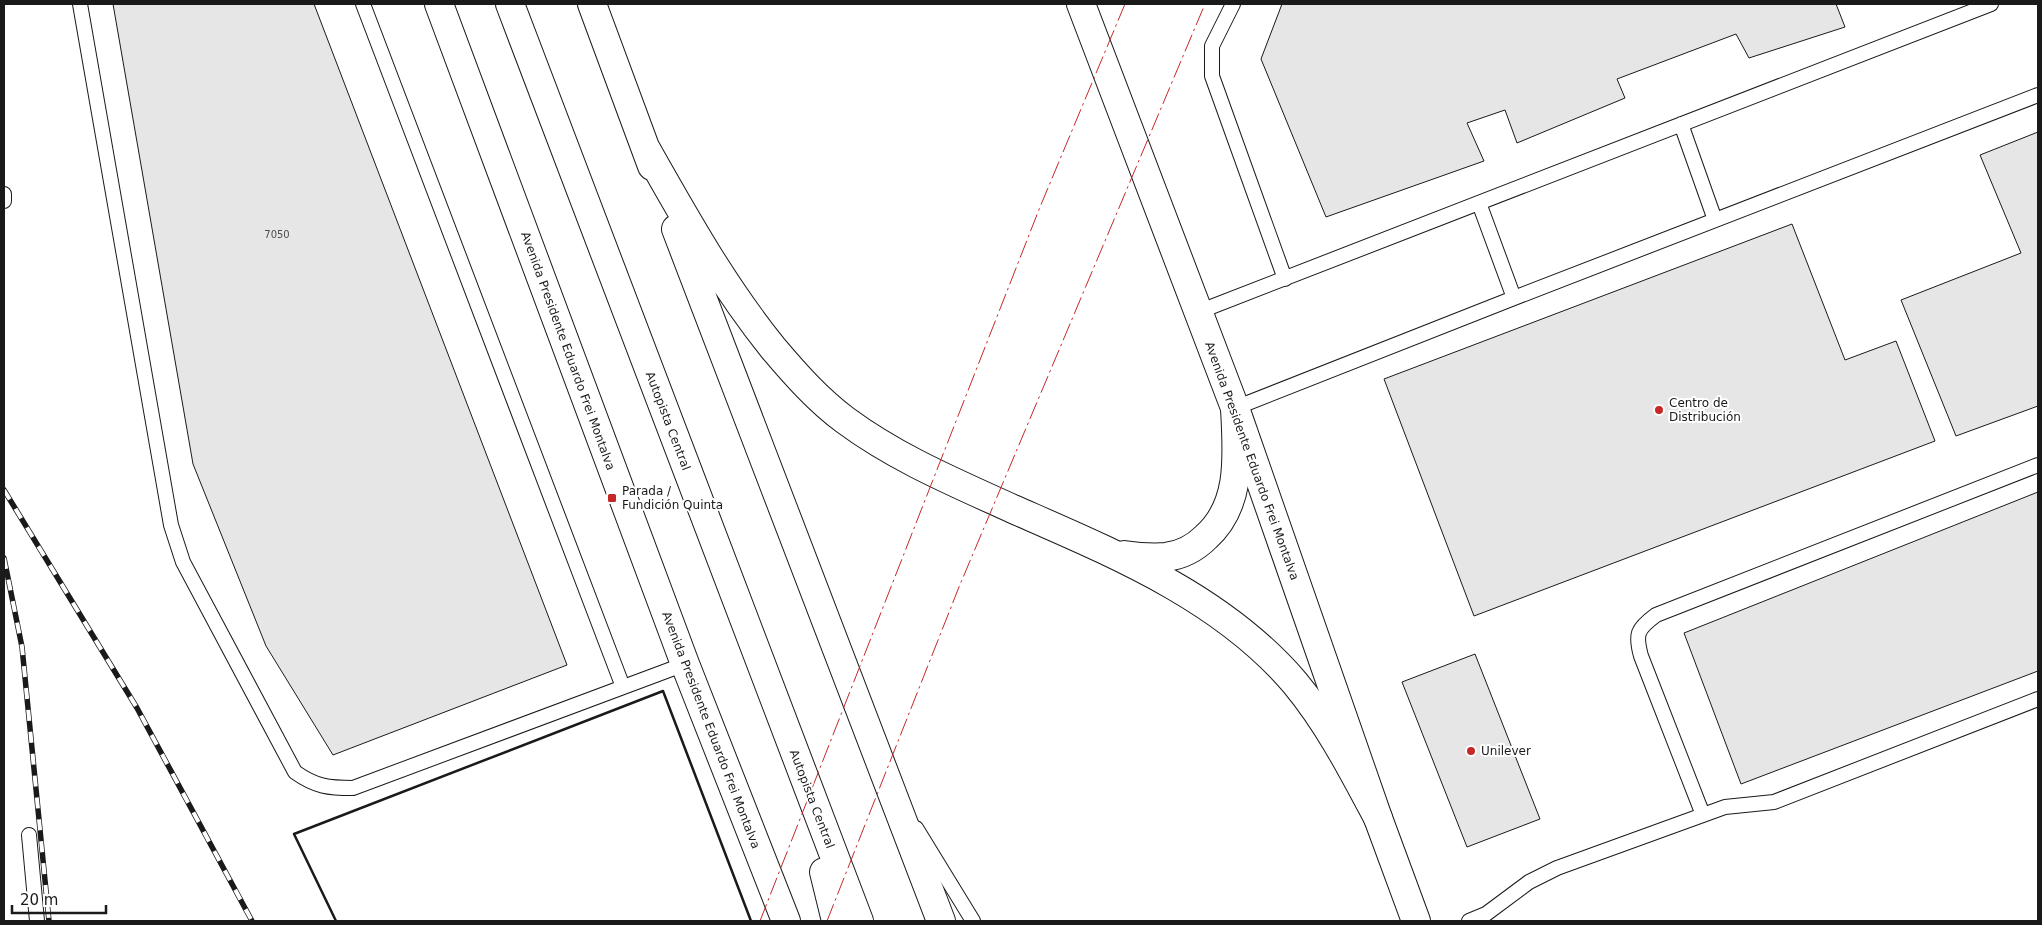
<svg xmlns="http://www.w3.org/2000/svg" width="2042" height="925" font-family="'DejaVu Sans',sans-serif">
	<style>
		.building { fill: #e6e6e6; stroke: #1a1a1a }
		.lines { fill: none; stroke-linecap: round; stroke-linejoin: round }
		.service-casing { stroke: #1a1a1a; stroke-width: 16 }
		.secondary-casing { stroke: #1a1a1a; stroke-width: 30 }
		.motorway-casing { stroke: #1a1a1a; stroke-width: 30 }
		.service { stroke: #fff; stroke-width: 14 }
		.secondary { stroke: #fff; stroke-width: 28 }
		.motorway { stroke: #fff; stroke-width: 28 }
		.rail-casing { stroke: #1a1a1a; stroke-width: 5.5 }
		.rail { stroke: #fff; stroke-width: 4; stroke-dasharray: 11; stroke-linecap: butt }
		.wall { stroke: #1a1a1a; stroke-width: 2.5 }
		.power { stroke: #c62828; stroke-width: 1; stroke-dasharray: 18 4 2.5 4; stroke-linecap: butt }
		.poi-dot { fill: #c62828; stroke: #fff; stroke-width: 2 }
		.labels { text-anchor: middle; stroke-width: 4; stroke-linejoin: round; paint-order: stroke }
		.number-label { font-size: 10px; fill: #4d4d4d }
		.street-label { font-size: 12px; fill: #1a1a1a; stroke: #fff }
		.poi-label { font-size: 12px; fill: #1a1a1a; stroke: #fff; text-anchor: start }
	</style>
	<rect width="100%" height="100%" fill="#fff"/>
	<path class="building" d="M113,4h201l253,661 -234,90 -67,-109 -73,-182z
		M1282,4h554l9,23 -96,31 -13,-24 -119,45 8,19 -108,45 -12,-33 -38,13 17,38 -158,56 -65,-158z
		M2038,132v274l-82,30 -55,-136 120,-47 -41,-98z
		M1792,224l53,136 51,-19 39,100 -461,175 -90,-237z
		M2038,492v179l-297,113 -57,-151z
		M1475,654l65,165 -73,28 -65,-165z"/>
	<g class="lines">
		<defs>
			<path id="service" d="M80,4l91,521 12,37 112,210c21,15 34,16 58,16l332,-124
				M363,4l260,683
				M1233,4l-21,42v30l73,203
				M1681,124l34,96
				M4,194v7
				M1479,203l35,95
				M1198,312l793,-308
				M1235,408l279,-110 524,-203
				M1703,815l-62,-159c-6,-22 -4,-27 15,-41l382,-150
				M916,828l57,93
				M29,835l8,86
				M1469,921l17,-7 43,-32 28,-14 168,-61 49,-5 264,-103"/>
			<path id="secondary" d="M439,4l246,660 101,257
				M1081,4l154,404 143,410 38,103"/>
			<path id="motorway" d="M510,4l349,917
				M592,4l60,162
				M646,149c39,69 77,137 127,199 22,26 45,52 72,72 51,38 111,63 168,89 100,44 209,88 282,174 34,41 58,88 83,135
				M676,229l265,692
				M1124,555c14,2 28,3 42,2 16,-2 29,-9 40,-20 37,-33 31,-85 29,-129
				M824,872l12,49"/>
		</defs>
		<use href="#service" class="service-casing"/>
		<use href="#secondary" class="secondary-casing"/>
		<use href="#motorway" class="motorway-casing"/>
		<use href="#service" class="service"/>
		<use href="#secondary" class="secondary"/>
		<use href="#motorway" class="motorway"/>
		<defs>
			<path id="rail" d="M4,490l133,218 115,213
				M4,558l18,89 27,274"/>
		</defs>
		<use href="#rail" class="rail-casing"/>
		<use href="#rail" class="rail"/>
		<path class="wall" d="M336,921l-42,-87 369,-143 88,230"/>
		<path class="power" d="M760,921l280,-714 85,-203
			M827,921l132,-334 246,-583"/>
	</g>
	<g class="poi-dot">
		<circle cx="1659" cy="410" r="5"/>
		<rect x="607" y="493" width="10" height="10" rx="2.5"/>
		<circle cx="1471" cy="751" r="5"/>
	</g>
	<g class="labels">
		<g class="number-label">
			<text x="277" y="238">7050</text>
		</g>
		<g class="street-label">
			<text transform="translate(568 351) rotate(70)" y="4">Avenida Presidente Eduardo Frei Montalva</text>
			<text transform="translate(668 421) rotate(69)" y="4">Autopista Central</text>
			<text transform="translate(1252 461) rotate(70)" y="4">Avenida Presidente Eduardo Frei Montalva</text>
			<text transform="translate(711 730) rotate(69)" y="4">Avenida Presidente Eduardo Frei Montalva</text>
			<text transform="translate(812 799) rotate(69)" y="4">Autopista Central</text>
		</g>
		<g class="poi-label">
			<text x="1669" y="407">Centro de<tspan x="1669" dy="14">Distribución</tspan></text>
			<text x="622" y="495">Parada /<tspan x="622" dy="14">Fundición Quinta</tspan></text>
			<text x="1481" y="755">Unilever</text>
		</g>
	</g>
	<rect width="2042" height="925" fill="none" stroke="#1a1a1a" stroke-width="10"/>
	<path d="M12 905v8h94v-8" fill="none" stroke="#1a1a1a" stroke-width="2.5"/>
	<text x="20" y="905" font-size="15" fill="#1a1a1a" stroke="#ffffff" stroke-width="4" paint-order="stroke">20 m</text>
</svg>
